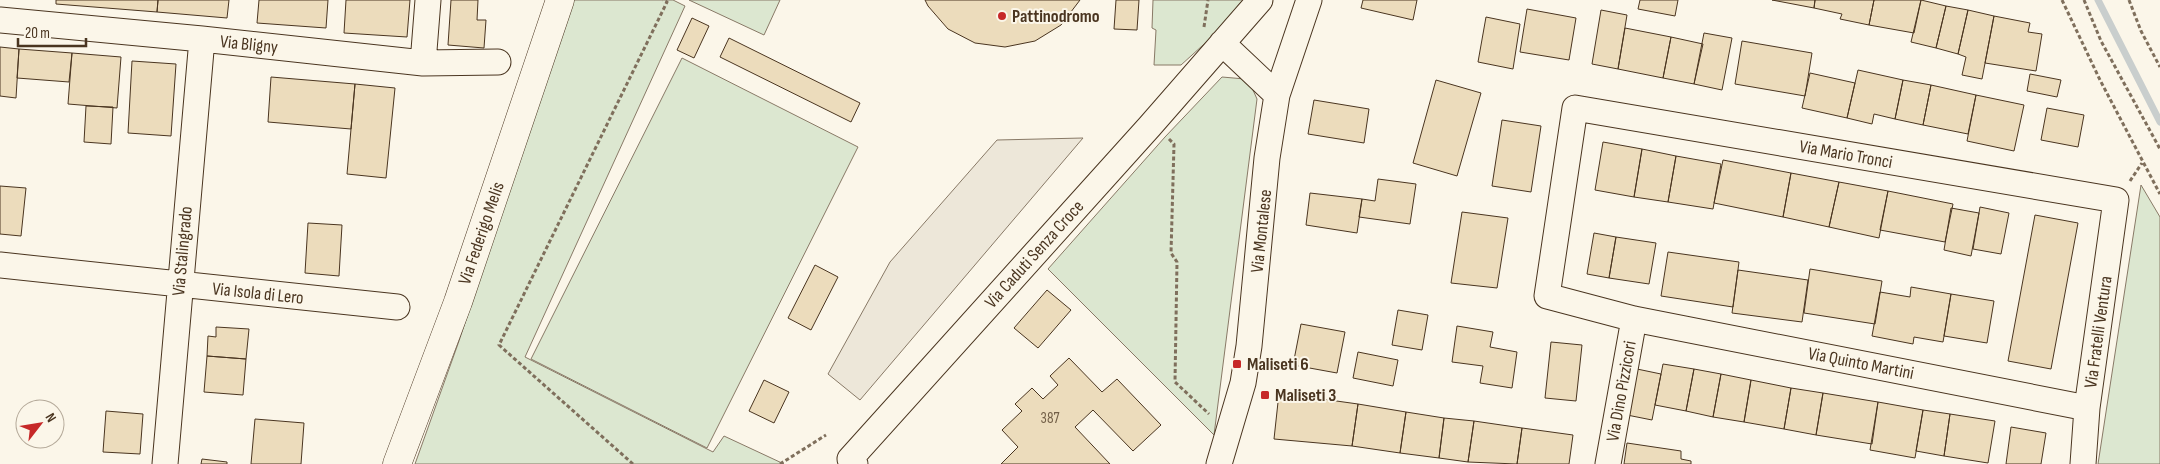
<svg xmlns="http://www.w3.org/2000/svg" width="2160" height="464" font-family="'Sofia Sans Condensed',sans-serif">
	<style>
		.green { fill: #dce7d0; stroke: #887966 }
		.parking { fill: #ede7d9; stroke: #887966 }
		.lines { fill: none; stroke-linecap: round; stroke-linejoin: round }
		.stream { stroke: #c9cecd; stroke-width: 7 }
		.building { fill: #ecdcbc; stroke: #4a3520 }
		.minor-casing { stroke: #4a3520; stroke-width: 27 }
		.major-casing { stroke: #4a3520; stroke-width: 29 }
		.path { stroke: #7f6f5c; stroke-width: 3; stroke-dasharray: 4 2.5; stroke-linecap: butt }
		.minor { stroke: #fbf6e9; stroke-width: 25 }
		.major { stroke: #fbf6e9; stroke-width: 28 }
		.poi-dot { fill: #c62828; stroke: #fbf6e9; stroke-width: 2 }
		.labels { text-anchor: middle; stroke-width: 4; stroke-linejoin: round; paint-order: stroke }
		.number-label { font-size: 15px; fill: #725f47 }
		.poi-label { font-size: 18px; font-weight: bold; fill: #4a3520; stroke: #fbf6e9; text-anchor: start }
		.street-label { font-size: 18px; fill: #4a3520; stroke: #fbf6e9 }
	</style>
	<rect width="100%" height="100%" fill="#fbf6e9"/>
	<path class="green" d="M573,0h100l12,6 -160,351 188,95 11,-16 60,28h-369l44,-123z
		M689,0h91l-16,35z
		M1153,0h90l-30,36 -32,29h-27l2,-35 -4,-2z
		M682,58l176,89 -151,301 -176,-89z
		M1222,77l23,2 8,11 4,9 -43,336 -166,-166 117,-132z
		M2141,185l19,32v247h-62z"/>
	<path class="parking" d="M1083,138l-223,262 -32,-26 62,-112 107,-122z"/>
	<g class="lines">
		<path class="stream" d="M2098,0l62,122"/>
	</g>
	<path class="building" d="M56,0h102l-1,12 -101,-8z
		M158,0h71l-2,18 -70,-6z
		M259,0h69l-2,28 -69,-5z
		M346,0h64l-3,37 -63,-4z
		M451,0h27l-1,20h9l-2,28 -36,-3z
		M925,0h155l-19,25 -26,16 -30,6 -30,-4 -27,-14 -20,-23z
		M1116,0h23l-2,30 -23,-1z
		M1363,0h54l-4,20 -52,-12z
		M1640,0h38l-3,16 -37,-7z
		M1772,0h43l-1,8z
		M1815,0h59l-5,25 -29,-6 2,-5 -28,-6z
		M1874,0h47l-7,33 -45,-8z
		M1921,0l25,6 -10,42 -25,-6z
		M1946,6l22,4 -10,44 -22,-6z
		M1527,9l49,9 -7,42 -49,-8z
		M1601,10l26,5 -9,54 -26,-5z
		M1968,10l26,6 -12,63 -20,-4 4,-18 -8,-3z
		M1994,16l36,7 -2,9 14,2 -6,37 -51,-8z
		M1486,17l34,7 -7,45 -35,-7z
		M692,18l17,8 -15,32 -17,-8z
		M1625,28l46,9 -8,41 -45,-9z
		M1704,33l28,5 -10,52 -28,-6z
		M1671,37l32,7 -9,40 -31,-6z
		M729,38l131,65 -9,19 -131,-65z
		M1742,41l70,12 -7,43 -70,-12z
		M0,47l19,2 -3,49 -16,-2z
		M19,49l53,4 -3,29 -52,-4z
		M72,53l49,4 -4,51 -49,-4z
		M132,61l44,3 -5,72 -43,-3z
		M1858,70l45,10 -8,39 -21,-5 -2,10 -25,-6z
		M1810,73l45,10 -8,35 -45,-10z
		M2030,74l31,6 -4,17 -30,-6z
		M271,77l84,7 -4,45 -83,-7z
		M1436,80l45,13 -24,83 -44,-13z
		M1903,80l28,5 -8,40 -28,-6z
		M355,84l40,4 -9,90 -39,-4z
		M1931,85l45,10 -8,39 -45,-9z
		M1976,95l48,10 -10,46 -47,-10z
		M1314,100l55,9 -5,34 -56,-9z
		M86,106l27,1 -2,37 -27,-2z
		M2047,108l37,7 -6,32 -37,-7z
		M1502,120l39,6 -10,66 -39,-6z
		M1603,142l39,7 -8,48 -39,-7z
		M1642,149l34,7 -8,46 -34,-5z
		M1676,156l45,8 -8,45 -45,-7z
		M1723,160l68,13 -8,44 -69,-14z
		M1791,173l48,9 -10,45 -46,-10z
		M1378,179l38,5 -6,40 -51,-7 3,-18 13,2z
		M1839,182l49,9 -9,47 -50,-11z
		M0,186l26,2 -5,48 -21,-2z
		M1888,191l65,13 -8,38 -65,-12z
		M1310,193l52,6 -5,34 -51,-8z
		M1980,207l29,6 -8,41 -28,-5z
		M1951,208l28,5 -8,43 -27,-6z
		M1462,212l46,6 -11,70 -46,-5z
		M2035,215l43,8 -27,146 -43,-8z
		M308,223l34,2 -3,51 -34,-3z
		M1594,233l22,4 -7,41 -22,-4z
		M1616,237l40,6 -7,41 -40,-6z
		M1668,252l71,10 -6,45 -72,-11z
		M815,265l23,12 -27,53 -23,-12z
		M1810,269l72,12 -7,43 -71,-11z
		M1738,270l70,10 -6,42 -70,-9z
		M1911,287l40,7 -8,48 -29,-5 -1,7 -41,-8 8,-44 30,5z
		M1047,290l24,20 -33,38 -24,-20z
		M1951,294l43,7 -7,42 -43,-7z
		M1398,310l30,5 -6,35 -30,-5z
		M1301,324l44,8 -8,41 -44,-8z
		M1457,326l36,6 -3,15 27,5 -5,36 -32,-5 3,-17 -31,-4z
		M216,327l33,2 -3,30 -39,-3 1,-20 8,1z
		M1551,342l31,3 -6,56 -31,-3z
		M1358,352l40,8 -5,26 -40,-8z
		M207,356l39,3 -3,36 -39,-3z
		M1069,358l33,34 15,-13 44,46 -28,26 -40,-41 -18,17 35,37h-109l17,-17 -16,-17 20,-19 -7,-7 17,-16 11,11 15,-14 -8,-9z
		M1663,364l31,5 -8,42 -31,-6z
		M1637,369l24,5 -9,46 -25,-5z
		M1694,369l27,5 -8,43 -27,-6z
		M1721,374l30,6 -7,42 -31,-5z
		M764,380l25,12 -15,31 -25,-12z
		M1751,380l40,8 -7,41 -40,-7z
		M1791,388l32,5 -7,42 -32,-6z
		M1279,393l79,11 -6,42 -78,-7z
		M1823,393l55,9 -6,42 -56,-9z
		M1878,402l45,8 -8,48 -45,-8z
		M1358,404l48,8 -6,41 -48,-7z
		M1923,410l27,4 -6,42 -28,-5z
		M106,411l37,3 -3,40 -37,-2z
		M1406,412l38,6 -5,40 -39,-5z
		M1950,414l45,7 -7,42 -44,-7z
		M1444,418l30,3 -6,41 -29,-4z
		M255,419l49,4 -3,41h-50z
		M1474,421l48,7 -5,36 -49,-2z
		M2011,427l35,6 -5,31h-35z
		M1522,428l51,7 -4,29h-52z
		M1627,443l54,8v8l10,2v3h-67z
		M202,459l25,3v2h-26z"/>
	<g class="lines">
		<defs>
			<path id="minor" d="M0,20l202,19 221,24 75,-1
				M1222,43l55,52
				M423,63l5,-63
				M0,265l397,42
				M165,464l37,-425
				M855,464l-5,-5 300,-333 110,-126
				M1219,464l24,-81 6,-37 18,-188 10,-63 32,-95
				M1608,464l26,-145
				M2083,464l4,-56 29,-208 -541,-92 -28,188 87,23 453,89"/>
			<path id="major" d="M397,464l61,-162 102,-302"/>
		</defs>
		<use href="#minor" class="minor-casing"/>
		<use href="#major" class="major-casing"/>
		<path class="path" d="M2062,0l38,80 60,114
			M2084,0l17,41 59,108
			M2129,0l12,31 19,36
			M1204,27l4,-27
			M1169,139l5,5 -3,109 6,9 -2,120 34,32
			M2130,181l12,-18
			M633,464l-134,-119 168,-343 -4,-2
			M780,464l46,-29"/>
		<use href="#minor" class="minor"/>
		<use href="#major" class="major"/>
	</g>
	<g class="poi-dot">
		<circle cx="1002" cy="16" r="5"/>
		<rect x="1232" y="359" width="10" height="10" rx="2.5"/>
		<rect x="1260" y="390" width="10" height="10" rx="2.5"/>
	</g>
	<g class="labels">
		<g class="number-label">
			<text x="1050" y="423">387</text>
		</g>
		<g class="poi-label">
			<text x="1012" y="22">Pattinodromo</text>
			<text x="1247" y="370">Maliseti 6</text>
			<text x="1275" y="401">Maliseti 3</text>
		</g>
		<g class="street-label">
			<text transform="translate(249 44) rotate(6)" y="6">Via Bligny</text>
			<text transform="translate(1846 154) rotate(10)" y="6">Via Mario Tronci</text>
			<text transform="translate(1261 231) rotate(-84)" y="6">Via Montalese</text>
			<text transform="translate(481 233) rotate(-71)" y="6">Via Federigo Melis</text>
			<text transform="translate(182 251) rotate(-85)" y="6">Via Stalingrado</text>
			<text transform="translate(1034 254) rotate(-48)" y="6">Via Caduti Senza Croce</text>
			<text transform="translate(258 293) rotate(6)" y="6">Via Isola di Lero</text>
			<text transform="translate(2098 332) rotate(-82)" y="6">Via Fratelli Ventura</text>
			<text transform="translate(1861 363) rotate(11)" y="6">Via Quinto Martini</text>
			<text transform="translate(1621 391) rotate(-80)" y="6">Via Dino Pizzicori</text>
		</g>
	</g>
	<g transform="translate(40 424) rotate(59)"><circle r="24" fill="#fbf6e9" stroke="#b4a999"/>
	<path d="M0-4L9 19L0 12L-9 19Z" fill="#c62828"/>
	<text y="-8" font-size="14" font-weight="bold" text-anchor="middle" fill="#4a3520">N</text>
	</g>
	<path d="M18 38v8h68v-8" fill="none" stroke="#4a3520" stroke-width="2.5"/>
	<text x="25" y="38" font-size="15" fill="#4a3520" stroke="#fbf6e9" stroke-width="4" paint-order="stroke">20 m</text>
</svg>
